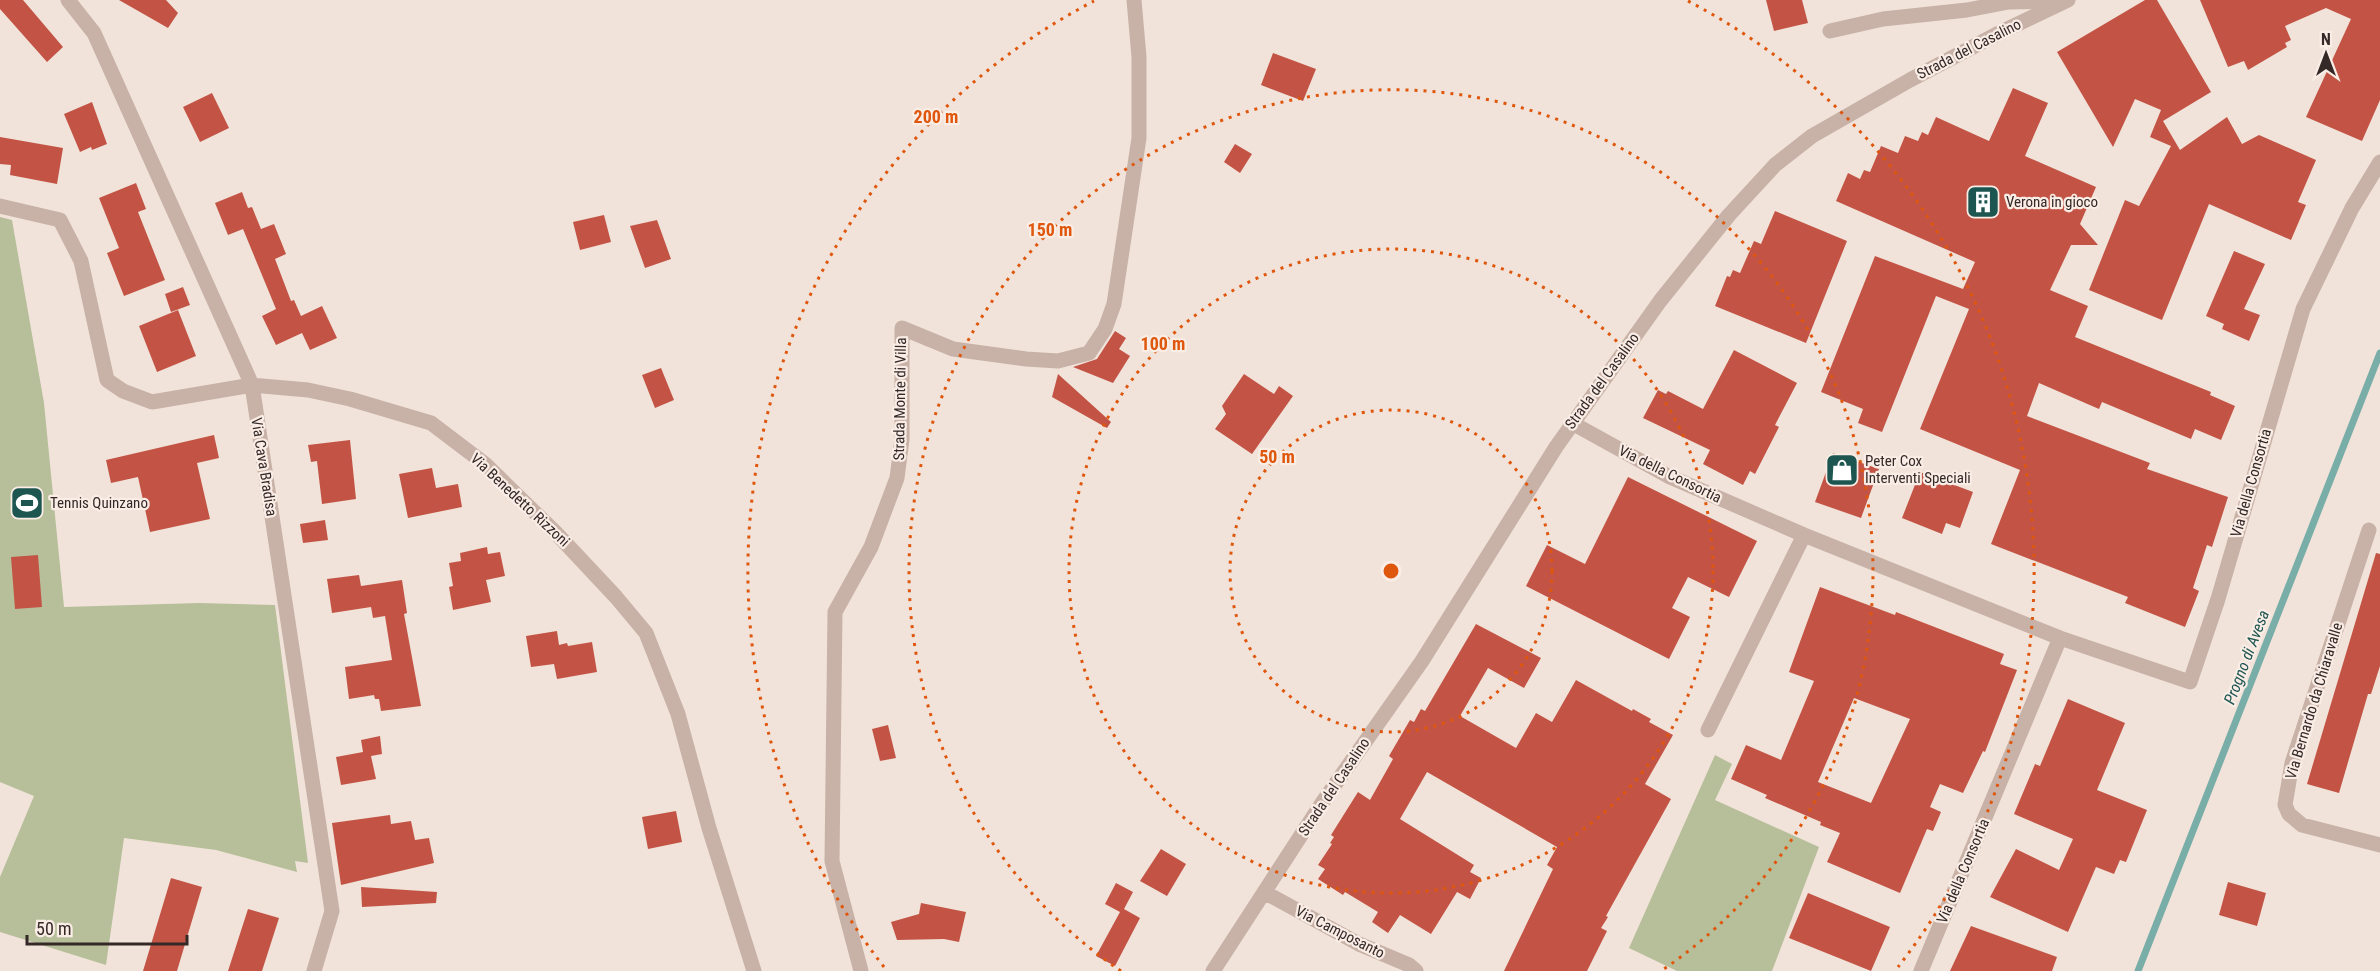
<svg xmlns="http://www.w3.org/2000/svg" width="2380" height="971" font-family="'Roboto Condensed',sans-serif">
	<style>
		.green { fill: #b7bf9a }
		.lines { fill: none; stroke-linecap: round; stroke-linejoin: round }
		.stream { stroke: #79ada8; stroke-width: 7 }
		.building { fill: #c35445; fill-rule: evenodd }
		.minor { stroke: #c8b1a6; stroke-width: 15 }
		.ring { fill: none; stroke: #df570d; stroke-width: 3; stroke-dasharray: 3 6 }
		.labels { text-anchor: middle; stroke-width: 4.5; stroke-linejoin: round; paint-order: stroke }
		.street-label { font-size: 15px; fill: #342927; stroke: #f9ede6 }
		.poi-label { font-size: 15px; fill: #342927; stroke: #f9ede6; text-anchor: start }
		.water-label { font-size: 16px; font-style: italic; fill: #1d5551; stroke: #f9ede6 }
		.centre { fill: #df570d; stroke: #f9ede6; stroke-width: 3 }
		.ring-label { font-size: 18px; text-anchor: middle; font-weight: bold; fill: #df570d; stroke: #f9ede6; stroke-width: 4.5; stroke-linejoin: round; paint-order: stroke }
	</style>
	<rect width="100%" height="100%" fill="#f1e3d9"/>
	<path class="green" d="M0,217l12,3 32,183 20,204 135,-4 76,2 33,258 -13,-2 2,11 -81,-22 -92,-12 -18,127 -106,-33v-55l34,-81 -34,-14z
		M1715,755l17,9 -17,36 104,47 -47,124h-95l-48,-23z"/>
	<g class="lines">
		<path class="stream" d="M2138,971l242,-618"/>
	</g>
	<path class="building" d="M0,0h23l40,47 -16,15 -47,-53z
		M119,0h47l12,13 -10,15z
		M1766,0h36l6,23 -34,8z
		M2145,0h12l54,92 -48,29 17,29 47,-33 15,27 17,-9 57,25 -18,42 8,3 -15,35 -82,-36 -47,116 -73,-30 36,-90 14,6 32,-60 -21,-9 11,-27 -26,-11 -22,48 -56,-95z
		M2200,0h180v100l-18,41 -56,-24 45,-98 -25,-11 -41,18 6,14 -6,3 2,4 -39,23 -4,-9 -16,6z
		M1273,53l43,16 -13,32 -42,-16z
		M2013,88l35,15 -23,53 71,31 -16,37 18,21h-27l-21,45 38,16 -13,31 136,55 -1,3 25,11 -14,34 -26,-11 -4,10 -89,-37 -3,7 -60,-26 -12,33 123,47 -3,6 81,28 -16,50 -5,-2 -14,43 6,3 -14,36 -60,-24 3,-6 -137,-53 29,-74 -100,-41 49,-120 -33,-13 -54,136 -24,-9 5,-14 -42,-17 54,-136 88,33 12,-27 -139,-61 12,-28 12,6 4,-9 6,2 11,-26 17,7 7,-17 13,5 4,-9 6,3 8,-18 53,24z
		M212,93l17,35 -29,14 -17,-35z
		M92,102l15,42 -15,6 -1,-3 -11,5 -16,-38z
		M0,137l63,11 -6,36 -47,-9 1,-10 -11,-1z
		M1235,144l17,10 -12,19 -16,-11z
		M136,183l10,26 -8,3 27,68 -41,16 -17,-43 12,-5 -20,-50z
		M242,192l6,16 4,-1 9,22 13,-5 12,30 -11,5 16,42 3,-1 7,16 21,-10 15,32 -27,12 -8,-17 -26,12 -14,-29 14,-7 -33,-80 -15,6 -13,-32z
		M1775,211l72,30 -41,102 -91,-37 12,-30 3,1 3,-7 7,3 14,-32 7,3z
		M604,215l7,27 -31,8 -7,-28z
		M657,220l14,39 -26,9 -15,-42z
		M2234,251l31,13 -21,45 16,6 -11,26 -27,-12 2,-5 -18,-8z
		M183,287l7,18 -19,7 -6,-18z
		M178,310l18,46 -39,16 -18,-46z
		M1115,331l11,7 -7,11 11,7 -17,27 -40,-16 24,-8z
		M1734,350l63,33 -22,42 4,2 -24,47 -5,-3 -7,14 -40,-21 7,-14 -67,-32 15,-28 8,4 2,-3 35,18z
		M661,368l13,32 -19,8 -13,-33z
		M1058,374l53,48 -4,6 -55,-31z
		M1244,374l30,20 5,-8 14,10 -41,58 -37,-25 11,-15 -4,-8z
		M214,435l5,23 -22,5 13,56 -60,13 -12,-55 -27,6 -5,-23z
		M350,440l6,59 -34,5 -5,-43 -6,1 -3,-17z
		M1833,453l46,16 -18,49 -46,-16z
		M432,468l4,20 22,-4 4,23 -54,11 -9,-44z
		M1920,472l53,20 -13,36 -14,-5 -4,11 -40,-16z
		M1628,477l129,64 -28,56 -41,-20 -16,31 18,9 -21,42 -143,-73 21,-41 38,19z
		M325,520l3,20 -25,3 -3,-19z
		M487,547l1,7 12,-2 5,24 -19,4 5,22 -38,8 -4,-23 4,-1 -4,-23 12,-2 -1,-8z
		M2376,553l4,1v112l-9,28h-3l-29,99 -32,-9z
		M38,555l4,52 -27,2 -4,-52z
		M359,575l2,11 41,-6 5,33 -3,1 17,92 -40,5 -2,-12h-4l-1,-4 -25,4 -4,-32 47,-7 -7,-44 -12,2 -2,-11 -39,6 -5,-34z
		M1820,587l75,28 1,-3 108,42 -4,10 17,6 -32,82 -2,-1 -20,42 -23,-9 -10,23 11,5 -8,19 -6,-2 -27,64 -73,-31 13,-29 -20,-8 1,-3 -56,-24 2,-3 -36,-16 15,-34 35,15 33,-79 -25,-9zM1854,698l56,21 -39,84 -53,-21z
		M1476,624l65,34 -17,30 -36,-20 -28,48 56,32 20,-35 16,9 24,-42 56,31 1,-2 18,10 -2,3 24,13 -28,49 26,15 -65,117 2,1 -7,11 6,3 -20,40h-83l49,-102 -6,-4 10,-18 -130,-75 -27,47 74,46 -4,7 11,6 -11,21 -13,-7 -26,42 -31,-19 -12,18 -16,-11 6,-10 -33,-20 -2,3 -25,-16 7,-10 -7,-4 14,-21 -2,-1 4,-6 -3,-2 27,-43 12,8 23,-41 -4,-3 21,-36 4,2 7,-13 4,2z
		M557,631l2,14 8,-2 1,3 24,-4 5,30 -40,7 -3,-15 -23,3 -5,-31z
		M2068,699l57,24 -28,67 50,20 -21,52 -6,-2 -6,14 -18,-7 -28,65 -78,-35 26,-48 43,21 14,-31 -59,-25 21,-50 5,2z
		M888,725l8,33 -16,3 -8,-32z
		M380,736l2,18 -11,2 5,23 -35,6 -5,-28 27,-5 -2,-12z
		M676,811l6,31 -34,7 -6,-32z
		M390,815l1,9 20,-3 4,19 14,-2 5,25 -93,22 -9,-62z
		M1161,849l25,15 -19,32 -27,-15z
		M171,878l31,9 -25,84h-34z
		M2228,882l38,11 -9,33 -38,-11z
		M1116,883l17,9 -9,17 16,9 -25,48 -19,-10 24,-44 -15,-8z
		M361,887l76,5 -1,11 -74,4z
		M1808,893l82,34 -19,44 -82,-33z
		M921,903l45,9 -7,30 -15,-3 -47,1 -6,-18 28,-8z
		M248,909l31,9 -17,53h-34z
		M1971,926l86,31 -5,14h-102z"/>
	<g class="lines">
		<path class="minor" d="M68,0l26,33 158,352 80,526 -18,60
			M1830,31l53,-12 84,-9 42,-8 51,-1
			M0,206l60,14 21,41 26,119 16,11 29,11 100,-17 56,5 42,9 81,24 54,41 71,69 60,64 30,36 32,81 31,114 45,143
			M1572,423l96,53 136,59 256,103 130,44 28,-83 85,-290 49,-101 28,-46
			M2369,530l-77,233 -7,42 4,9 13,11 78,20
			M1708,730l96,-195
			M1264,892l95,52 50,21 7,6
			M861,971l-29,-110 3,-249 36,-65 26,-69 5,-39v-111l51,21 73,10 32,2 31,-8 16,-24 9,-25 25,-166v-81l-5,-57
			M1213,971l109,-168 100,-142 134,-214 104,-146 69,-86 46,-50 37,-29 98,-56 91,-48 67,-32
			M1921,971l139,-333"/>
	</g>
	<g class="ring">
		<circle cx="1391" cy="571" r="161"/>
		<circle cx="1391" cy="571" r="322"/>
		<path d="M1121 971A482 482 0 1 1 1661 971"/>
		<path d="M884 967A643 643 0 0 1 1094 1M1688 1A643 643 0 0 1 1898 967"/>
	</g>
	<defs>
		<symbol id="building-square" viewBox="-11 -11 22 22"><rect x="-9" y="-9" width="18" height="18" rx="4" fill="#1d5551" stroke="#f9ede6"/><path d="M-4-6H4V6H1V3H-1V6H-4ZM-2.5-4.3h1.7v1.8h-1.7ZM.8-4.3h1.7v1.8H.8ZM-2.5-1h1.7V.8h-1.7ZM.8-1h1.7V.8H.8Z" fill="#fff"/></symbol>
		<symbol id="shop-square" viewBox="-11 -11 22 22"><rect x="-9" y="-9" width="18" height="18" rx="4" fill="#1d5551" stroke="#f9ede6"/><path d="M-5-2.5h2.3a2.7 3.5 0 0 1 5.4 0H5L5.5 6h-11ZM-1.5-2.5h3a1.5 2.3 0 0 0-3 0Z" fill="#fff"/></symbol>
		<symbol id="stadium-square" viewBox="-11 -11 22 22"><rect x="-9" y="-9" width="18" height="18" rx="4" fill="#1d5551" stroke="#f9ede6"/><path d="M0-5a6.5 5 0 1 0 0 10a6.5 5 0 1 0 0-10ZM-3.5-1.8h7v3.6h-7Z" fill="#fff"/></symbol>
	</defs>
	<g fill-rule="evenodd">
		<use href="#building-square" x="1964" y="183" width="38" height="38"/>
		<use href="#shop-square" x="1823" y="451" width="38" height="38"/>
		<use href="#stadium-square" x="8" y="484" width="38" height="38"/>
	</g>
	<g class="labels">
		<g class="street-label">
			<text transform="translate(1969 49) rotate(-27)" y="5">Strada del Casalino</text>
			<text transform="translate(1602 381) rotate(-54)" y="5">Strada del Casalino</text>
			<text transform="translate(900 399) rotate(-89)" y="5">Strada Monte di Villa</text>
			<text transform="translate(264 467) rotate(81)" y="5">Via Cava Bradisa</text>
			<text transform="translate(1670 474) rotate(26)" y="5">Via della Consortia</text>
			<text transform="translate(2251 483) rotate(-74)" y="5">Via della Consortia</text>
			<text transform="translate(520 500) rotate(43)" y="5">Via Benedetto Rizzoni</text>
			<text transform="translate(2314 701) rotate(-73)" y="5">Via Bernardo da Chiaravalle</text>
			<text transform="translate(1334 787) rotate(-56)" y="5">Strada del Casalino</text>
			<text transform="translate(1963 871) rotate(-67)" y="5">Via della Consortia</text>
			<text transform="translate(1340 932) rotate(27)" y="5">Via Camposanto</text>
		</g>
		<g class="poi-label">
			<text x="2006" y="207">Verona in gioco</text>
			<text x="1865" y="466">Peter Cox<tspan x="1865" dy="17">Interventi Speciali</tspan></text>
			<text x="50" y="508">Tennis Quinzano</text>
		</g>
		<g class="water-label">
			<text transform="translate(2246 657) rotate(-69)" y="6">Progno di Avesa</text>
		</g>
	</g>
	<circle cx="1391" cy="571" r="9" class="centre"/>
	<g class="ring-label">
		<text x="936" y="123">200 m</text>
		<text x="1050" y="236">150 m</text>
		<text x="1163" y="350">100 m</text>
		<text x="1277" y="463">50 m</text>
	</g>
	<g transform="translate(2326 54)" stroke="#f9ede6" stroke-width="4.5" paint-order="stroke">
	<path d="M0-4.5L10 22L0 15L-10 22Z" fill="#342927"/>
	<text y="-9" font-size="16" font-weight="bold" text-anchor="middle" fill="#342927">N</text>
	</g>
	<path d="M27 935v9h160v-9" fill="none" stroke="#342927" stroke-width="3"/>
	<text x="36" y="935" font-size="18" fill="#342927" stroke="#f9ede6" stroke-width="4.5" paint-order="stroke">50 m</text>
</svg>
